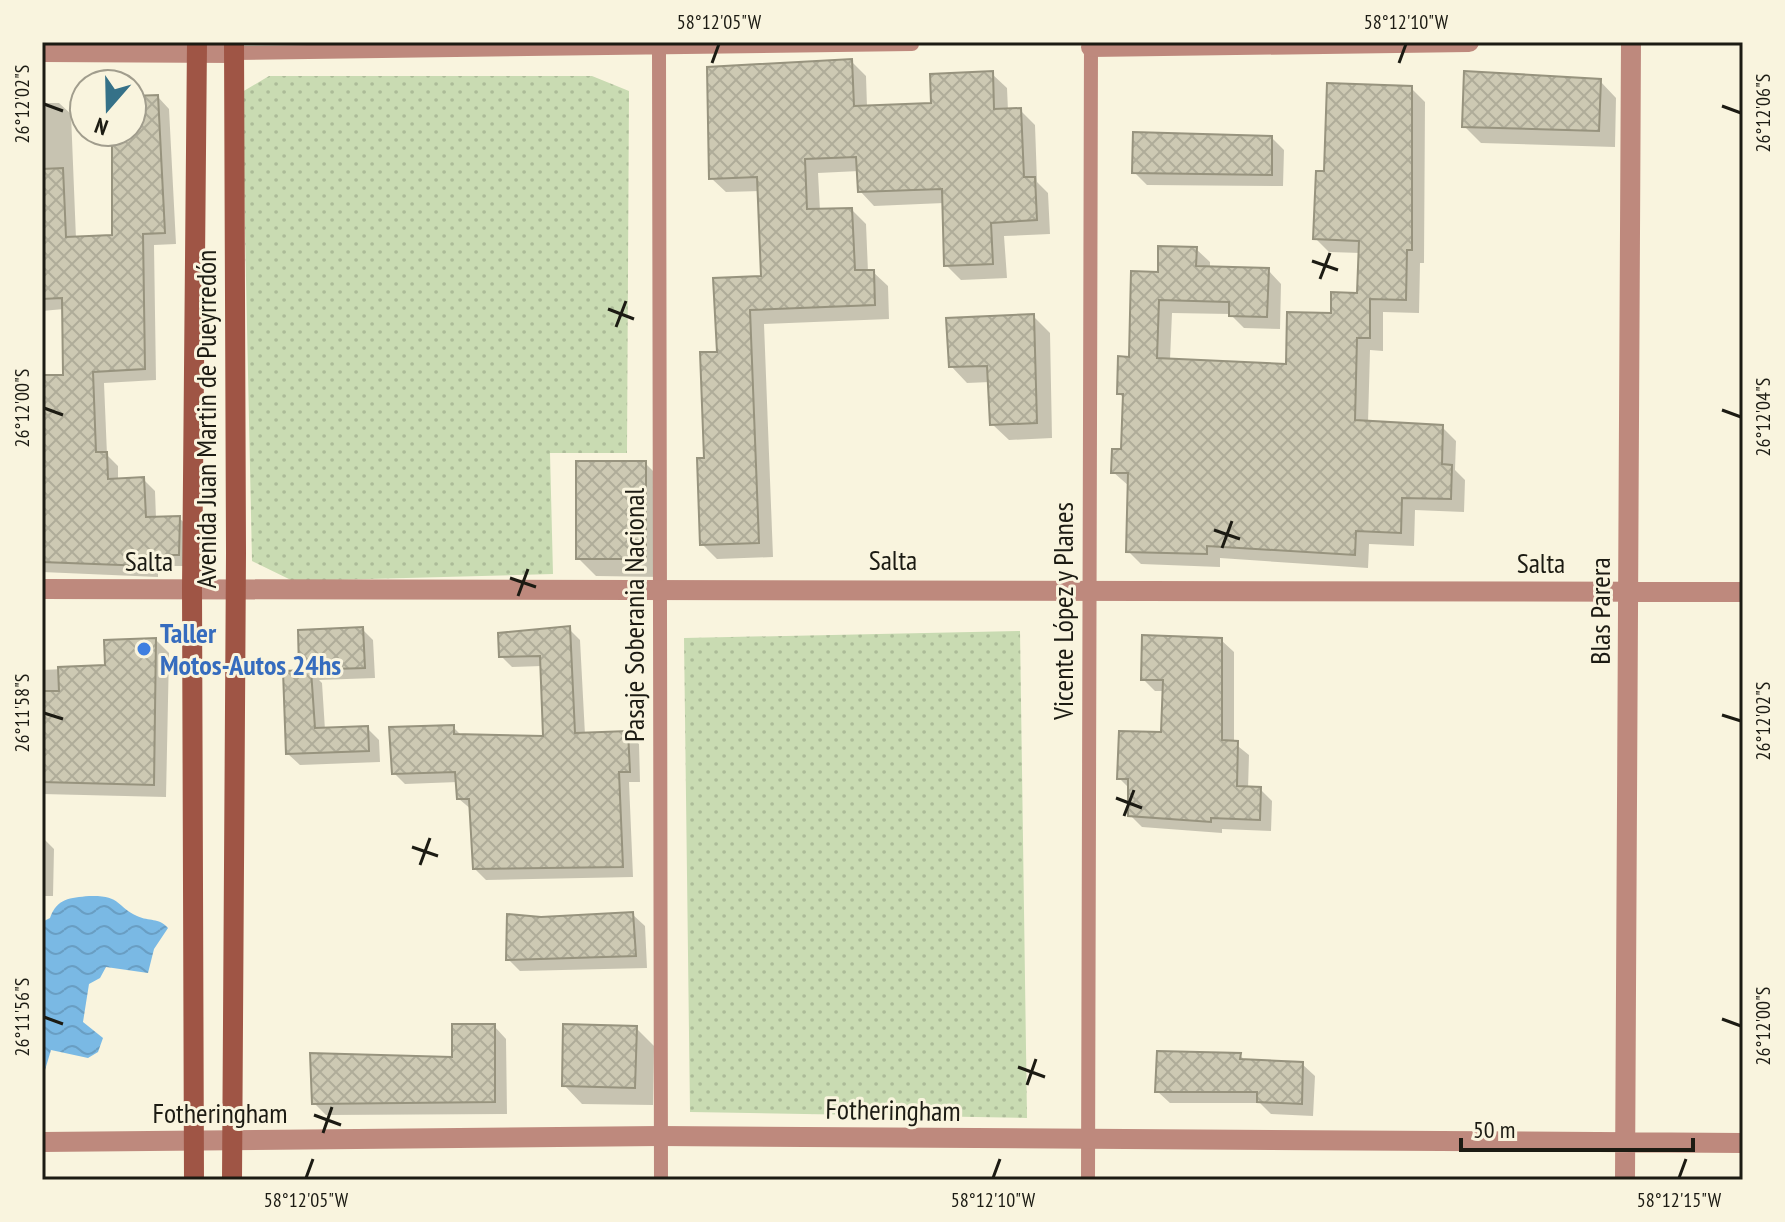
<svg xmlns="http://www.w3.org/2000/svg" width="1785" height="1222" font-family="'PT Sans Narrow',sans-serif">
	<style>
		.grass { fill: url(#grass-dots) }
		.water { fill: url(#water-waves) }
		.shadow { fill: #0003 }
		.building { fill: url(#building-cross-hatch); stroke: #97937e; stroke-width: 2 }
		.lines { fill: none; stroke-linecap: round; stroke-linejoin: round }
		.lane { stroke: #be897d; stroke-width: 14 }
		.street { stroke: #be897d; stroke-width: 20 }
		.secondary { stroke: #9f5545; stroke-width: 20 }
		.ticks { fill: none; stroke: #1c1b13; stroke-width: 3 }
		.shop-dot { fill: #3f7fe0; stroke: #f9f4de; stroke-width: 3 }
		.labels { text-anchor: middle; stroke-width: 6; stroke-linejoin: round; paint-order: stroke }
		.street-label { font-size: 28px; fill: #1c1b13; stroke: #f9f4de }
		.shop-label { font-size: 28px; font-weight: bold; fill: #366cbe; stroke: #f9f4de; text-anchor: start }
		.neatline { fill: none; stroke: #1c1b13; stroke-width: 3 }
		.ticks-label { font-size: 20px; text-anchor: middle; fill: #1c1b13 }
	</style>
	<defs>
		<pattern id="grass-dots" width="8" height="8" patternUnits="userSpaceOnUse" patternTransform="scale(2)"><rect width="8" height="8" fill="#c9dbb2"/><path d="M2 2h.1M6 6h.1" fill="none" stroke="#acbb98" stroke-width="1.8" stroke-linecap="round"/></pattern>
		<pattern id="water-waves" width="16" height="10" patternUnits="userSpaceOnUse" patternTransform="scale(2)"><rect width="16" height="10" fill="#7ab9e4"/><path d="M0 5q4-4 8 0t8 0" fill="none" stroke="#699ec3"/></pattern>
		<pattern id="building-cross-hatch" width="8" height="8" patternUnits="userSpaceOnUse" patternTransform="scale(2)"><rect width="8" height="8" fill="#cdc9b3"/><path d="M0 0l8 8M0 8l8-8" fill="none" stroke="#afac99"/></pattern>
	</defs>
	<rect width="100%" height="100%" fill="#f9f4de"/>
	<path class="grass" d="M269,76h323l37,15 -2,362h-77l3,121 -260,7 -41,-20 -10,-469z
		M1020,631l7,487 -337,-6 -6,-474z"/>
	<path class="water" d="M89,896c32,-1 27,10 48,20 13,6 21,1 31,12l-14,21 -6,24 -42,-6 -6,11 -11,6 -6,38 20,16 -5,14 -10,6 -37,-8 -9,30v-158l8,-4c7,-20 20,-20 39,-22z"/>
	<path class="shadow" d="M851,61l15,15 1,31 67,-2 58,-31 15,14 1,23 12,-1 15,15 2,57 11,11 2,41 -46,2 3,42 -46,2 -15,-15 -2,-62 -70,3 -14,-15 -1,-20 -41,2 2,38 32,-1 14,14 2,48h5l15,14 1,33 -125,5 9,233 -56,2 -15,-15 4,-84 13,-107 45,-75 -4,-87 -34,1 -15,-14z
		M1600,81l16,17 -1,49 -134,-4 -17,-17z
		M1411,88l14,14 -1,161h-4l-1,50 -36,-1v39l-13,-1 -2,73 74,4 14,14 -1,29 10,10 -1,32 -49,-2 -1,36 -45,-2 -1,24 -148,-10v9l-79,-3 -13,-13 1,-65 -16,-14 10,-21 2,-51 -6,-7 41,-119 36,-25 14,13v6l58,2 13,14 -1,45 -36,-1 -14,-14 -58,-1 -2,47 118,7 45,-52 26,-20 2,-42 -32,-1 -14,-14 11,-65z
		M158,97l11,12 7,135 -22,1 2,135 -52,3 3,72 11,11v14l25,-1 12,12 1,28 23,-1 12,11 -1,37h-32v11l-116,-5v-195l23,-1 -1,-67 -22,2v-208h17l12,11 5,125 38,-2 -1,-105h19v-34z
		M1272,138l12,12 -1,36 -136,-1 -13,-13z
		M1033,316l17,17 2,105 -43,2 -17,-16 -2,-42 -23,1 -16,-17z
		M645,463l19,19 -1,95 -67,-1 -18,-18z
		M362,629l11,11 2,38 -56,2 3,3 3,47 42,-2 12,12 1,22 -80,3 -12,-11 16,-82 -3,-2z
		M569,629l11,11 5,95 42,-2 12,11 1,38h-11l4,95 -147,3 -11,-11 -3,-59 -13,-11 -1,-17 -53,2 -11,-11 59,-46 9,9 83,2 -3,-72 -30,1 -11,-11z
		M156,640l13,13 -3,144 -124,-3v-124l65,-3z
		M1221,640l13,12v91l15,12 -1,34h12l12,12 -1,30 -49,-2v4l-80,-6 -12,-12v-26l-11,-11 2,-45 42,-2 2,-40h-10l-12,-12z
		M42,837l12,12 -1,47h-11z
		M632,914l13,12 2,42 -127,3 -12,-12 33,-40z
		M494,1026l12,13 1,75 -181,1 -12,-12 140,-44z
		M636,1028l18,18 -1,59 -71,-1 -18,-19z
		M1240,1055l6,7 56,2 13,12 -2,40 -42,-2 -11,-11h-90l-13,-12z"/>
	<path class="building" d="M852,59l2,47 77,-3 -1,-29 63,-3 1,38 27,-1 3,69h11l2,43 -46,3 2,41 -49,2 -2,-77 -84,3 -2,-35 -51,2 2,50 45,-1 3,62h19l1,35 -125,5 9,233 -59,2 -3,-87h7l-4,-106h17l-4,-74 48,-2 -4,-99 -48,2 -2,-112z
		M1464,71l137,8 -2,52 -137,-4z
		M1327,83l85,3v164h-5l-1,50 -36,-1v39h-13l-2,82 88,5 -1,39 10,1 -1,34 -49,-1 -1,35 -45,-2 -1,24 -148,-9v8l-81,-2 2,-79h-17l1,-24h9l2,-55h-6l1,-38 11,1 2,-86 27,1v-26l39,1 -1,19 73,2 -2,49 -38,-1v-14l-70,-2 -2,58 129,6 1,-52 44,1v-21l26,1 2,-52 -46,-2 3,-68h8z
		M158,95l7,138 -22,1 2,135 -52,3 3,80h11l1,27 36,-2 2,40 34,-1 -1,39h-32v11l-105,-4v-187h21l-1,-77 -20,1v-130l21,-1 3,69 46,-2v-103h20v-36z
		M1133,132l139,4v39l-140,-2z
		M1034,314l3,109 -47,2 -3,-59 -38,1 -3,-49z
		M576,461h70v98h-70z
		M570,626l5,107 53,-2 2,41h-11l4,95 -150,2 -4,-70h-12l-2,-27 -63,2 -3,-47 65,-2v9l89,2 -3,-80 -41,1 -1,-24z
		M363,627l2,41 -66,2 -1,-40z
		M1142,635l80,3v102l16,1 -1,45 24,1 -1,33 -49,-2v4l-83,-6v-37h-11l2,-48 42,1 2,-52h-22z
		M156,638l-2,147 -112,-3v-91h17l-1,-24 47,-2 -1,-25z
		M311,670l4,58 53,-2 1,25 -83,3 -3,-83z
		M633,912l3,44 -130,4 1,-46 34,3z
		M452,1024h43v78l-183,2 -2,-51 142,4z
		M563,1024l74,2 -2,62 -73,-2z
		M1157,1051l84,2 -1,6 63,3 -1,42 -45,-2v-10h-102z"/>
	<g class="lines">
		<path class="lane" d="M659,50l2,1130
			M234,53l678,-9
			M1088,1180l3,-1138"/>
		<path class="street" d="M1091,47l378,-5
			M42,52l192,1
			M42,589l1701,3
			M42,1142l618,-6 1083,7
			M1625,1180l6,-1138"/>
		<path class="secondary" d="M194,1180l-2,-591 5,-547
			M232,1180l4,-627 -2,-511"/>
	</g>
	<path class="ticks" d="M712,63l7,-19M1399,63l7,-19M44,104l19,7M1722,106l19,7M1312,261l26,9M1320,279l10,-26M608,309l26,10M616,327l10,-26M44,408l19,7M1722,410l19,7M1214,530l26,9M1222,548l10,-27M510,578l26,9M518,596l10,-27M44,713l19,6M1722,715l19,6M1116,798l26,10M1124,816l10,-26M412,847l26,9M420,865l10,-27M44,1017l19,7M1722,1019l19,7M1018,1067l27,10M1027,1085l9,-26M314,1115l27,10M323,1133l9,-26M306,1178l7,-19M993,1178l7,-19M1679,1178l7,-19"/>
	<circle class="shop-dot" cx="144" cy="649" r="8"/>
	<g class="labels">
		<g class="street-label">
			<text transform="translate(206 419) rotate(-90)" y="10">Avenida Juan Martin de Pueyrredón</text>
			<text x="893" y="570">Salta</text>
			<text x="149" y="571">Salta</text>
			<text x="1541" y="573">Salta</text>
			<text transform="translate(1063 611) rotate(-90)" y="10">Vicente López y Planes</text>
			<text transform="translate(1600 611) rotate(-90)" y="10">Blas Parera</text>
			<text transform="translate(634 615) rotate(-90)" y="10">Pasaje Soberania Nacional</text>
			<text transform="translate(893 1110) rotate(1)" y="10">Fotheringham</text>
			<text x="220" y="1123">Fotheringham</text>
		</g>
		<g class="shop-label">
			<text x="160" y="643">Taller<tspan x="160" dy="32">Motos-Autos 24hs</tspan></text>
		</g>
	</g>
	<rect width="1785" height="1222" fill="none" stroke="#f9f4de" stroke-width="88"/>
	<g transform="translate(108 108) rotate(200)"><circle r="38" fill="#f9f4de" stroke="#a19d8d" stroke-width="2"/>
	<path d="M0-6L14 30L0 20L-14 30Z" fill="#357188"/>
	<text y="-12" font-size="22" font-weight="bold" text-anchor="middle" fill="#1c1b13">N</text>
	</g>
	<path d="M1461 1138v12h232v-12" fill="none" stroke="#1c1b13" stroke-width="4"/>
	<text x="1473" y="1138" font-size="24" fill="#1c1b13" stroke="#f9f4de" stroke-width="6" paint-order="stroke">50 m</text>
	<rect x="44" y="44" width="1697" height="1134" class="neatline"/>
	<g class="ticks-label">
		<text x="719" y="29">58°12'05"W</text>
		<text x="1406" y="29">58°12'10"W</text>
		<text transform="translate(22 104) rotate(-90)" y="7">26°12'02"S</text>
		<text transform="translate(1763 113) rotate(-90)" y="7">26°12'06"S</text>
		<text transform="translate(22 408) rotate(-90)" y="7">26°12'00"S</text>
		<text transform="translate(1763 417) rotate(-90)" y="7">26°12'04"S</text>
		<text transform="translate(22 713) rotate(-90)" y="7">26°11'58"S</text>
		<text transform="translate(1763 721) rotate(-90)" y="7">26°12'02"S</text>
		<text transform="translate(22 1017) rotate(-90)" y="7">26°11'56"S</text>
		<text transform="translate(1763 1026) rotate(-90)" y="7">26°12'00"S</text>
		<text x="306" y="1207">58°12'05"W</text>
		<text x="993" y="1207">58°12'10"W</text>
		<text x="1679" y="1207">58°12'15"W</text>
	</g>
</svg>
